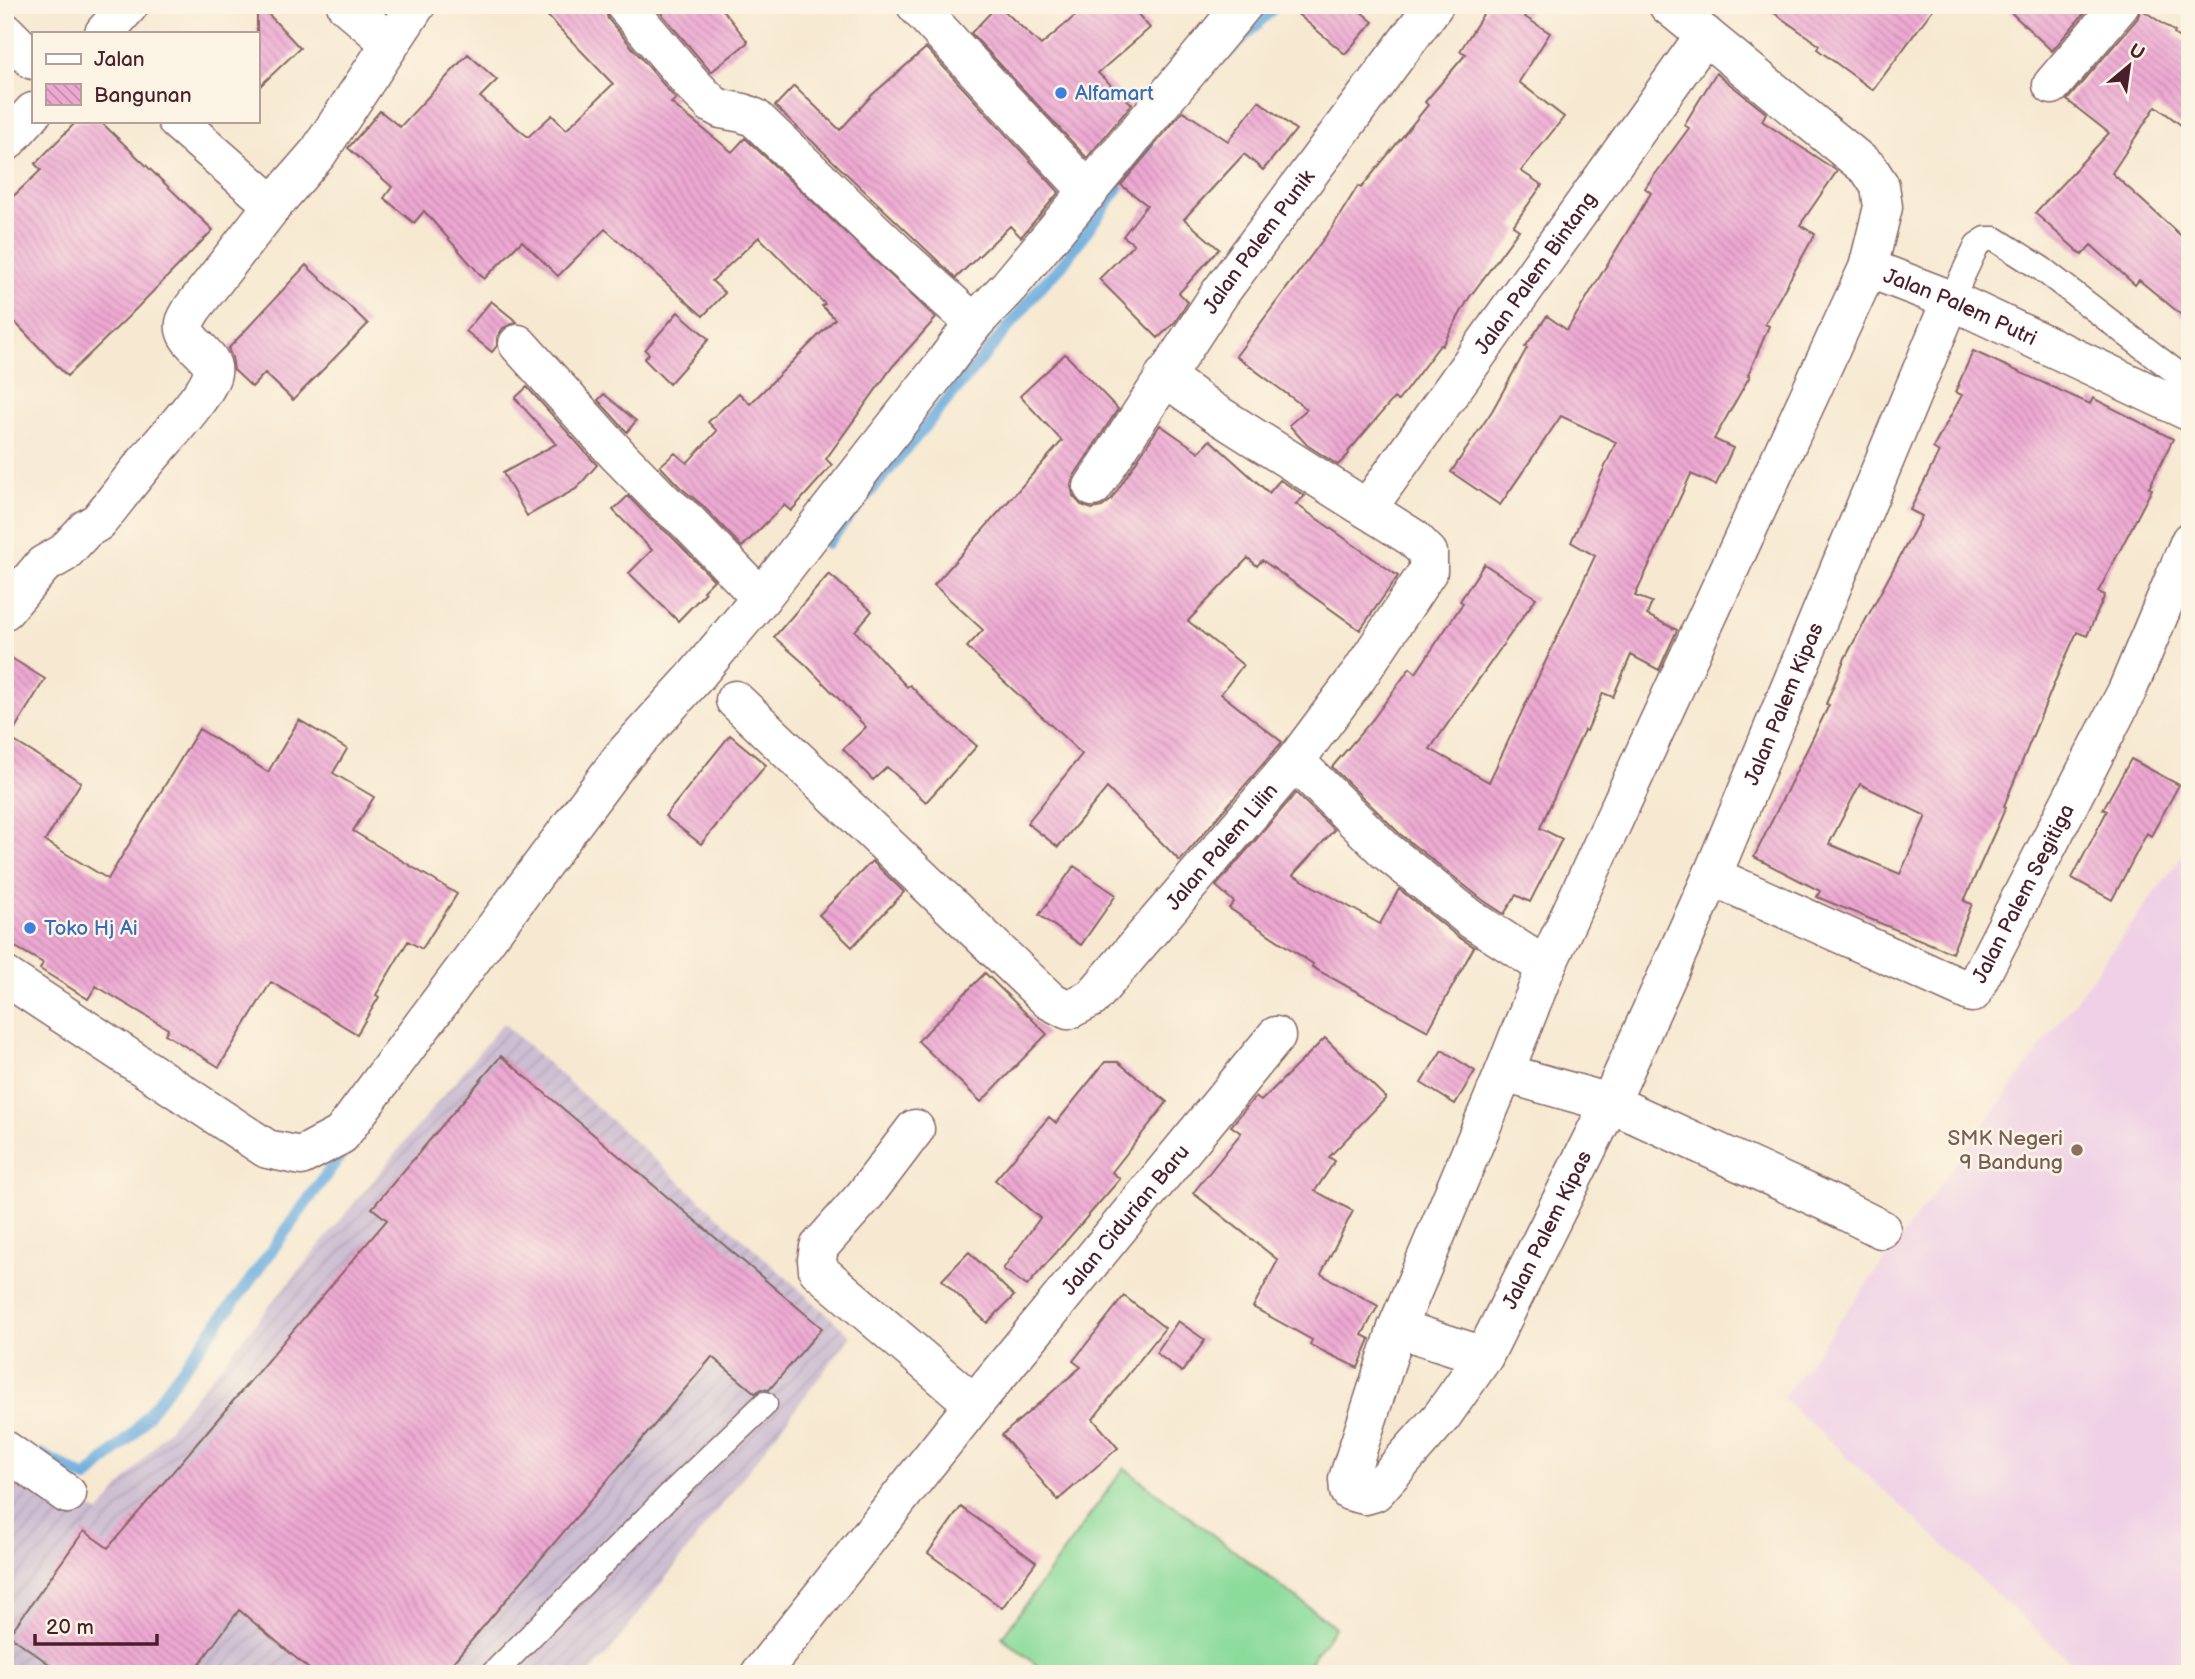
<svg xmlns="http://www.w3.org/2000/svg" width="2195" height="1679" font-family="'Balsamiq Sans',sans-serif">
	<style>
		.built { fill: #efd0e6 }
		.industrial { fill: url(#industrial-furrows) }
		.grass { fill: #8bdb9b; stroke: #6a7d63; stroke-width: 2 }
		.lines { fill: none; stroke-linecap: round; stroke-linejoin: round }
		.stream { stroke: #6aacde; stroke-width: 12 }
		.building { fill: url(#building-back-hatch); fill-rule: evenodd }
		.service-casing { stroke: #876665; stroke-width: 27 }
		.minor-casing { stroke: #876665; stroke-width: 41 }
		.service { stroke: #fff; stroke-width: 24 }
		.minor { stroke: #fff; stroke-width: 38 }
		.shop-dot { fill: #3f7fe0; stroke: #fcf5e5; stroke-width: 2.5 }
		.education-dot { fill: #8d6e63; stroke: #fcf5e5; stroke-width: 2.5 }
		.labels { text-anchor: middle; stroke-width: 5; stroke-linejoin: round; paint-order: stroke }
		.shop-label { font-size: 21px; fill: #366cbe; stroke: #fcf5e5; text-anchor: start }
		.street-label { font-size: 21px; fill: #4a1f2b; stroke: #fcf5e5 }
		.education-label { font-size: 21px; fill: #785e54; stroke: #fcf5e5; text-anchor: end }
	</style>
	<defs>
		<pattern id="industrial-furrows" width="10" height="10" patternUnits="userSpaceOnUse" patternTransform="scale(1.75)"><rect width="10" height="10" fill="#cdbed2"/><path d="M-1 1l2-2M0 10L10 0M9 11l2-2" fill="none" stroke="#b2a3b4"/></pattern>
		<pattern id="building-back-hatch" width="6" height="6" patternUnits="userSpaceOnUse" patternTransform="scale(1.75)"><rect width="6" height="6" fill="#eea9d3"/><path d="M-1 5l2 2M0 0l6 6M5-1l2 2" fill="none" stroke="#c389ab"/></pattern>
	</defs>
	<rect width="100%" height="100%" fill="#fcf5e5"/>
	<filter id="ink" filterUnits="userSpaceOnUse"><feTurbulence type="fractalNoise" baseFrequency=".0143" numOctaves="2"/><feDisplacementMap in="SourceGraphic" scale="14" xChannelSelector="R" yChannelSelector="G"/><feConvolveMatrix kernelMatrix="1 2 1 2 8 2 1 2 1" color-interpolation-filters="sRGB"/></filter>
	<filter id="wash" filterUnits="userSpaceOnUse"><feTurbulence type="fractalNoise" baseFrequency=".00686" numOctaves="4" result="noise"/><feDisplacementMap in="SourceGraphic" scale="28" xChannelSelector="R" yChannelSelector="G"/><feGaussianBlur stdDeviation="1.57" result="paint"/><feColorMatrix in="noise" values="0 0 0 0 0 0 0 0 0 0 0 0 0 0 0 0 0 1.4 0 .05"/><feComposite in="paint" operator="in"/></filter>
	<g filter="url(#wash)">
		<rect width="100%" height="100%" fill="#f7e9d1"/>
		<path class="built" d="M2190,845v829h-106l-301,-276z"/>
		<path class="industrial" d="M503,1023l348,313 -245,320 -17,18h-584v-227l94,66z"/>
		<path class="grass" d="M1124,1468l211,159 -34,47h-253l-46,-37z"/>
		<g class="lines">
			<path class="stream" d="M1222,58l54,-53
				M827,543l184,-219 30,-38 20,-20 87,-119
				M40,1454l46,24 47,-44 113,-148 101,-140"/>
		</g>
		<g id="blocks">
			<path class="building" d="M257,5h3l40,43 -43,41z
				M537,5h67l4,14 68,80 -5,4 61,49 13,-14 191,180 -43,48 -67,93 6,6 -41,46 -7,-6 -42,42 -40,-42 -22,-18 -20,-21 15,-13 12,10 30,-32 -9,-9 31,-29 11,11 85,-85 -13,-13 3,-2 -66,-67 -47,44 13,12 -22,23 -98,-87 -47,47 -36,-35 -38,38 -60,-68 -10,12 -30,-25 8,-11 -44,-39 32,-37 20,16 68,-73 29,26 -17,17 48,40 24,-22 14,15 47,-46z
				M654,5h65l29,37 -37,30z
				M998,5l43,40 47,-40h42l20,23 -52,45 34,31 -45,54 -116,-125z
				M1287,5h66l20,17 -28,32z
				M1489,5h44l-8,12 25,16 -31,49 45,35 -43,54 21,14 -29,41 6,4 -50,68 -27,48 -2,-1 -42,56 -4,-3 -46,54 1,2 -11,11 -31,-20 -18,-20 18,-16 -71,-53 95,-127 27,-43 3,2 67,-83 -3,-3 41,-48 -6,-3z
				M1763,5h173l-63,85 -56,-41 2,-4z
				M2003,5h88l-39,46z
				M2141,9l34,23 -1,2 16,12v86l-34,-26 -44,67 78,71v78l-51,-42 -4,5 -44,-40 -9,10 -47,-42 74,-80 -42,-33 70,-81z
				M926,48l133,144 -38,45 -11,-11 -54,52 -181,-172 19,-20 46,44 33,-36z
				M1716,73l50,40 -4,8 75,50 -37,54 15,9 -50,90 4,2 -21,49 2,1 -36,63 19,9 -17,37 -25,-11 -56,122 17,6 -5,13 30,15 -18,40 -28,-15 -18,42 -10,-4 -16,38 -3,-1 -44,98 22,11 -32,63 -14,-7 -12,19 -20,-13 -84,-67 -68,-67 41,-48 37,-51 6,5 47,-70 -3,-2 24,-37 52,34 -106,151 59,33 106,-226 -24,-14 45,-100 -55,-26 -61,89 -49,-33 41,-61 35,-63 -2,-1 22,-31 20,14 84,-137 -6,-5 44,-60 -5,-3z
				M1259,101l37,29 -33,40 -19,-16 -60,65 35,30 -40,44 9,9 -13,20 -17,16 -59,-59 35,-35 -11,-8 24,-31 -26,-20 62,-74 45,30z
				M77,121h23l113,109 -85,87 -61,59 -62,-64v-108l36,-34 -6,-6z
				M306,265l62,59 -75,76 -28,-27 -13,14 -18,-17 -2,-13 -4,-8z
				M491,301l26,21 -14,6 -6,9v9l-5,6 -26,-21z
				M678,312l31,27 -40,45 -25,-25 5,-5 -4,-4z
				M1973,351l117,53 3,-6 80,41 -24,49 3,1 -54,103 7,3 -18,41 -10,-4 -22,49 -51,125 2,1 -42,94 8,3 -20,49 -135,-56 3,-6 -66,-34 75,-152 -3,-1 18,-44 78,-144 -12,-6 29,-58 -6,-4 29,-53 -7,-3zM1860,784l66,32 -26,58 -71,-30z
				M1065,354l53,55 -44,67 -3,9 2,11 8,9 11,4 10,-2 9,-7 49,-75 39,27 11,-12 59,53 11,-13 25,16 -9,8 102,72 -38,54 -98,-70 -5,6 -9,-8 -60,63 55,44 -22,29 61,48 -102,119 -73,-73 -49,59 -31,-24 55,-69 -115,-107 16,-17 -49,-45 128,-144 -42,-45z
				M527,387l70,78 -21,24 -49,27 -24,-43 53,-29 -41,-46z
				M604,394l32,27 -9,11 -29,-32z
				M628,496l21,22 22,18 43,44 -11,11 2,2 -27,28 -49,-48 23,-23 -39,-40z
				M829,574l43,37 -17,20 52,56 3,-2 18,19 49,42 -51,56 -39,-35 -14,13 -30,-31 23,-22 -60,-62 -32,-28z
				M5,654l40,25 -36,59 72,44 -36,59 63,38 91,-150 69,43 31,-52 48,29 -14,24 41,24 -21,34 104,63 -35,55 -14,-8 -32,54 3,2 -22,37 -86,-52 -52,85 -54,-33 3,-5 -72,-43 -8,13 -48,-30 3,-6 -38,-22z
				M730,735l36,30 -65,79 -36,-28z
				M2131,759l48,26 -28,51 -4,-3 -35,67 -40,-22 35,-67 -4,-2z
				M1296,793l38,37 -41,45 87,49 19,-35 58,47 17,11 -46,84 -116,-64 1,-3 -84,-56 5,-6 -18,-16z
				M872,861l32,31 -52,55 -33,-32z
				M1074,866l42,29 -35,50 -42,-30z
				M985,973l62,61 -66,68 -63,-61z
				M1325,1038l61,60 -57,59 6,4 -20,30 38,20 -32,63 57,32 -16,29 8,4 -12,29 -48,-23 2,-5 -59,-33 25,-47 -85,-67 48,-60 -10,-7 24,-29 6,4z
				M1442,1050l33,21 -20,33 -34,-21z
				M501,1056l321,272 -53,62 -7,-1 -7,4 -43,-36 -269,317h-128l-76,-64 -47,64h-129l-54,-39 75,-104 24,17 279,-328 -15,-12z
				M1105,1062h13l49,40 -55,70 8,7 -93,107 -24,-17 37,-51 -45,-38 54,-63 7,6z
				M969,1252l45,44 -27,27 -45,-43z
				M1124,1296l41,32 -72,91 25,29 -60,52 -56,-65 79,-68 -8,-6z
				M1178,1321l27,19 -23,32 -26,-19z
				M961,1507l75,55 -34,46 -74,-55z"/>
		</g>
	</g>
	<g filter="url(#ink)">
		<use href="#blocks" fill-opacity="0" stroke="#876665" stroke-width="2"/>
		<g class="lines">
			<defs>
				<path id="service" d="M1951,300l26,-55 9,-6h9l47,30 148,114
					M493,1674l176,-178 96,-92"/>
				<g id="minor">
					<path d="M346,5l44,38"/>
					<path d="M625,5l67,79 20,20 9,5 22,4 12,5 145,138 74,67"/>
					<path d="M916,5l173,187"/>
					<path id="s1" d="M1668,5l201,164 11,17 3,21 -15,61 -322,699 -42,106 -107,255 -49,151 1,12 16,4 10,-3 67,-76 42,-60 126,-253 102,-227 239,-576"/>
					<path d="M5,32l28,28"/>
					<path d="M104,33l25,-28"/>
					<path d="M2052,85l68,-80"/>
					<path d="M177,121l96,84"/>
					<path d="M5,143l28,-31"/>
					<path id="s2" d="M1868,268l83,32 239,112"/>
					<path d="M518,344l100,111 47,48 21,17 75,78"/>
					<path id="s3" d="M1093,487l127,-194 214,-288"/>
					<path id="s4" d="M1367,509l338,-474"/>
					<path d="M5,610l38,-45 21,-12 22,-24 12,-7c16,-20 31,-40 47,-59 14,-18 64,-70 67,-90 4,-19 -31,-30 -27,-50 1,-5 5,-10 7,-14l81,-104 45,-52 98,-148"/>
					<path id="s5" d="M735,700l314,300 19,10 24,-12 203,-237 62,-83 71,-107v-18l-15,-15 -201,-127 -48,-35"/>
					<path d="M1295,761l90,89 86,69 75,48"/>
					<path id="s6" d="M1712,876l260,117 155,-302 63,-150"/>
					<path d="M5,976l262,173 34,7 40,-21 282,-379 71,-78 67,-80 182,-233 31,-42 35,-37 234,-281"/>
					<path d="M1504,1073l106,30 217,99 54,27"/>
					<path d="M915,1129l-50,66 -46,52 -2,13 1,10 156,134"/>
					<path d="M1397,1328l87,28"/>
					<path d="M5,1450l62,44"/>
					<path id="s7" d="M760,1674l214,-270 302,-368"/>
				</g>
			</defs>
			<use href="#service" class="service-casing"/>
			<use href="#minor" class="minor-casing"/>
			<use href="#service" class="service"/>
			<use href="#minor" class="minor"/>
		</g>
	</g>
	<g class="shop-dot">
		<circle cx="1061" cy="93" r="7"/>
		<circle cx="30" cy="928" r="7"/>
	</g>
	<circle class="education-dot" cx="2077" cy="1150" r="7"/>
	<g class="labels">
		<g class="shop-label">
			<text x="1075" y="100">Alfamart</text>
			<text x="44" y="935">Toko Hj Ai</text>
		</g>
		<g class="street-label">
			<text dy="7" stroke="none"><textPath href="#s3" startOffset="296">Jalan Palem Punik</textPath></text>
			<text dy="7" stroke="none"><textPath href="#s4" startOffset="290">Jalan Palem Bintang</textPath></text>
			<text dy="7" stroke="none"><textPath href="#s2" startOffset="100">Jalan Palem Putri</textPath></text>
			<text dy="7" stroke="none"><textPath href="#s1" startOffset="2614">Jalan Palem Kipas</textPath></text>
			<text dy="7" stroke="none"><textPath href="#s5" startOffset="682">Jalan Palem Lilin</textPath></text>
			<text dy="7" stroke="none"><textPath href="#s6" startOffset="397">Jalan Palem Segitiga</textPath></text>
			<text dy="7" stroke="none"><textPath href="#s7" startOffset="583">Jalan Cidurian Baru</textPath></text>
			<text dy="7" stroke="none"><textPath href="#s1" startOffset="2037">Jalan Palem Kipas</textPath></text>
		</g>
		<g class="education-label">
			<text x="2063" y="1145">SMK Negeri<tspan x="2063" dy="24">9 Bandung</tspan></text>
		</g>
	</g>
	<rect width="2195" height="1679" fill="none" stroke="#fcf5e5" stroke-width="28"/>
	<rect x="32" y="32" width="228" height="91" fill="#fcf5e5" stroke="#b59f9b" stroke-width="2"/>
	<rect x="46" y="54" width="35" height="10" fill="#ffffff" stroke="#b59f9b" stroke-width="2"/>
	<text x="94" y="66" font-size="21" fill="#4a1f2b">Jalan</text>
	<rect x="46" y="84" width="35" height="21" fill="url(#building-back-hatch)" stroke="#b59f9b" stroke-width="2"/>
	<text x="94" y="102" font-size="21" fill="#4a1f2b">Bangunan</text>
	<g transform="translate(2129 66) rotate(29)" stroke="#fcf5e5" stroke-width="5" paint-order="stroke">
	<path d="M0-5L12 26L0 18L-12 26Z" fill="#4a1f2b"/>
	<text y="-10" font-size="19" font-weight="bold" text-anchor="middle" fill="#4a1f2b">U</text>
	</g>
	<path d="M35 1634v10h122v-10" fill="none" stroke="#4a1f2b" stroke-width="3.5"/>
	<text x="46" y="1634" font-size="21" fill="#4a1f2b" stroke="#fcf5e5" stroke-width="5" paint-order="stroke">20 m</text>
</svg>
